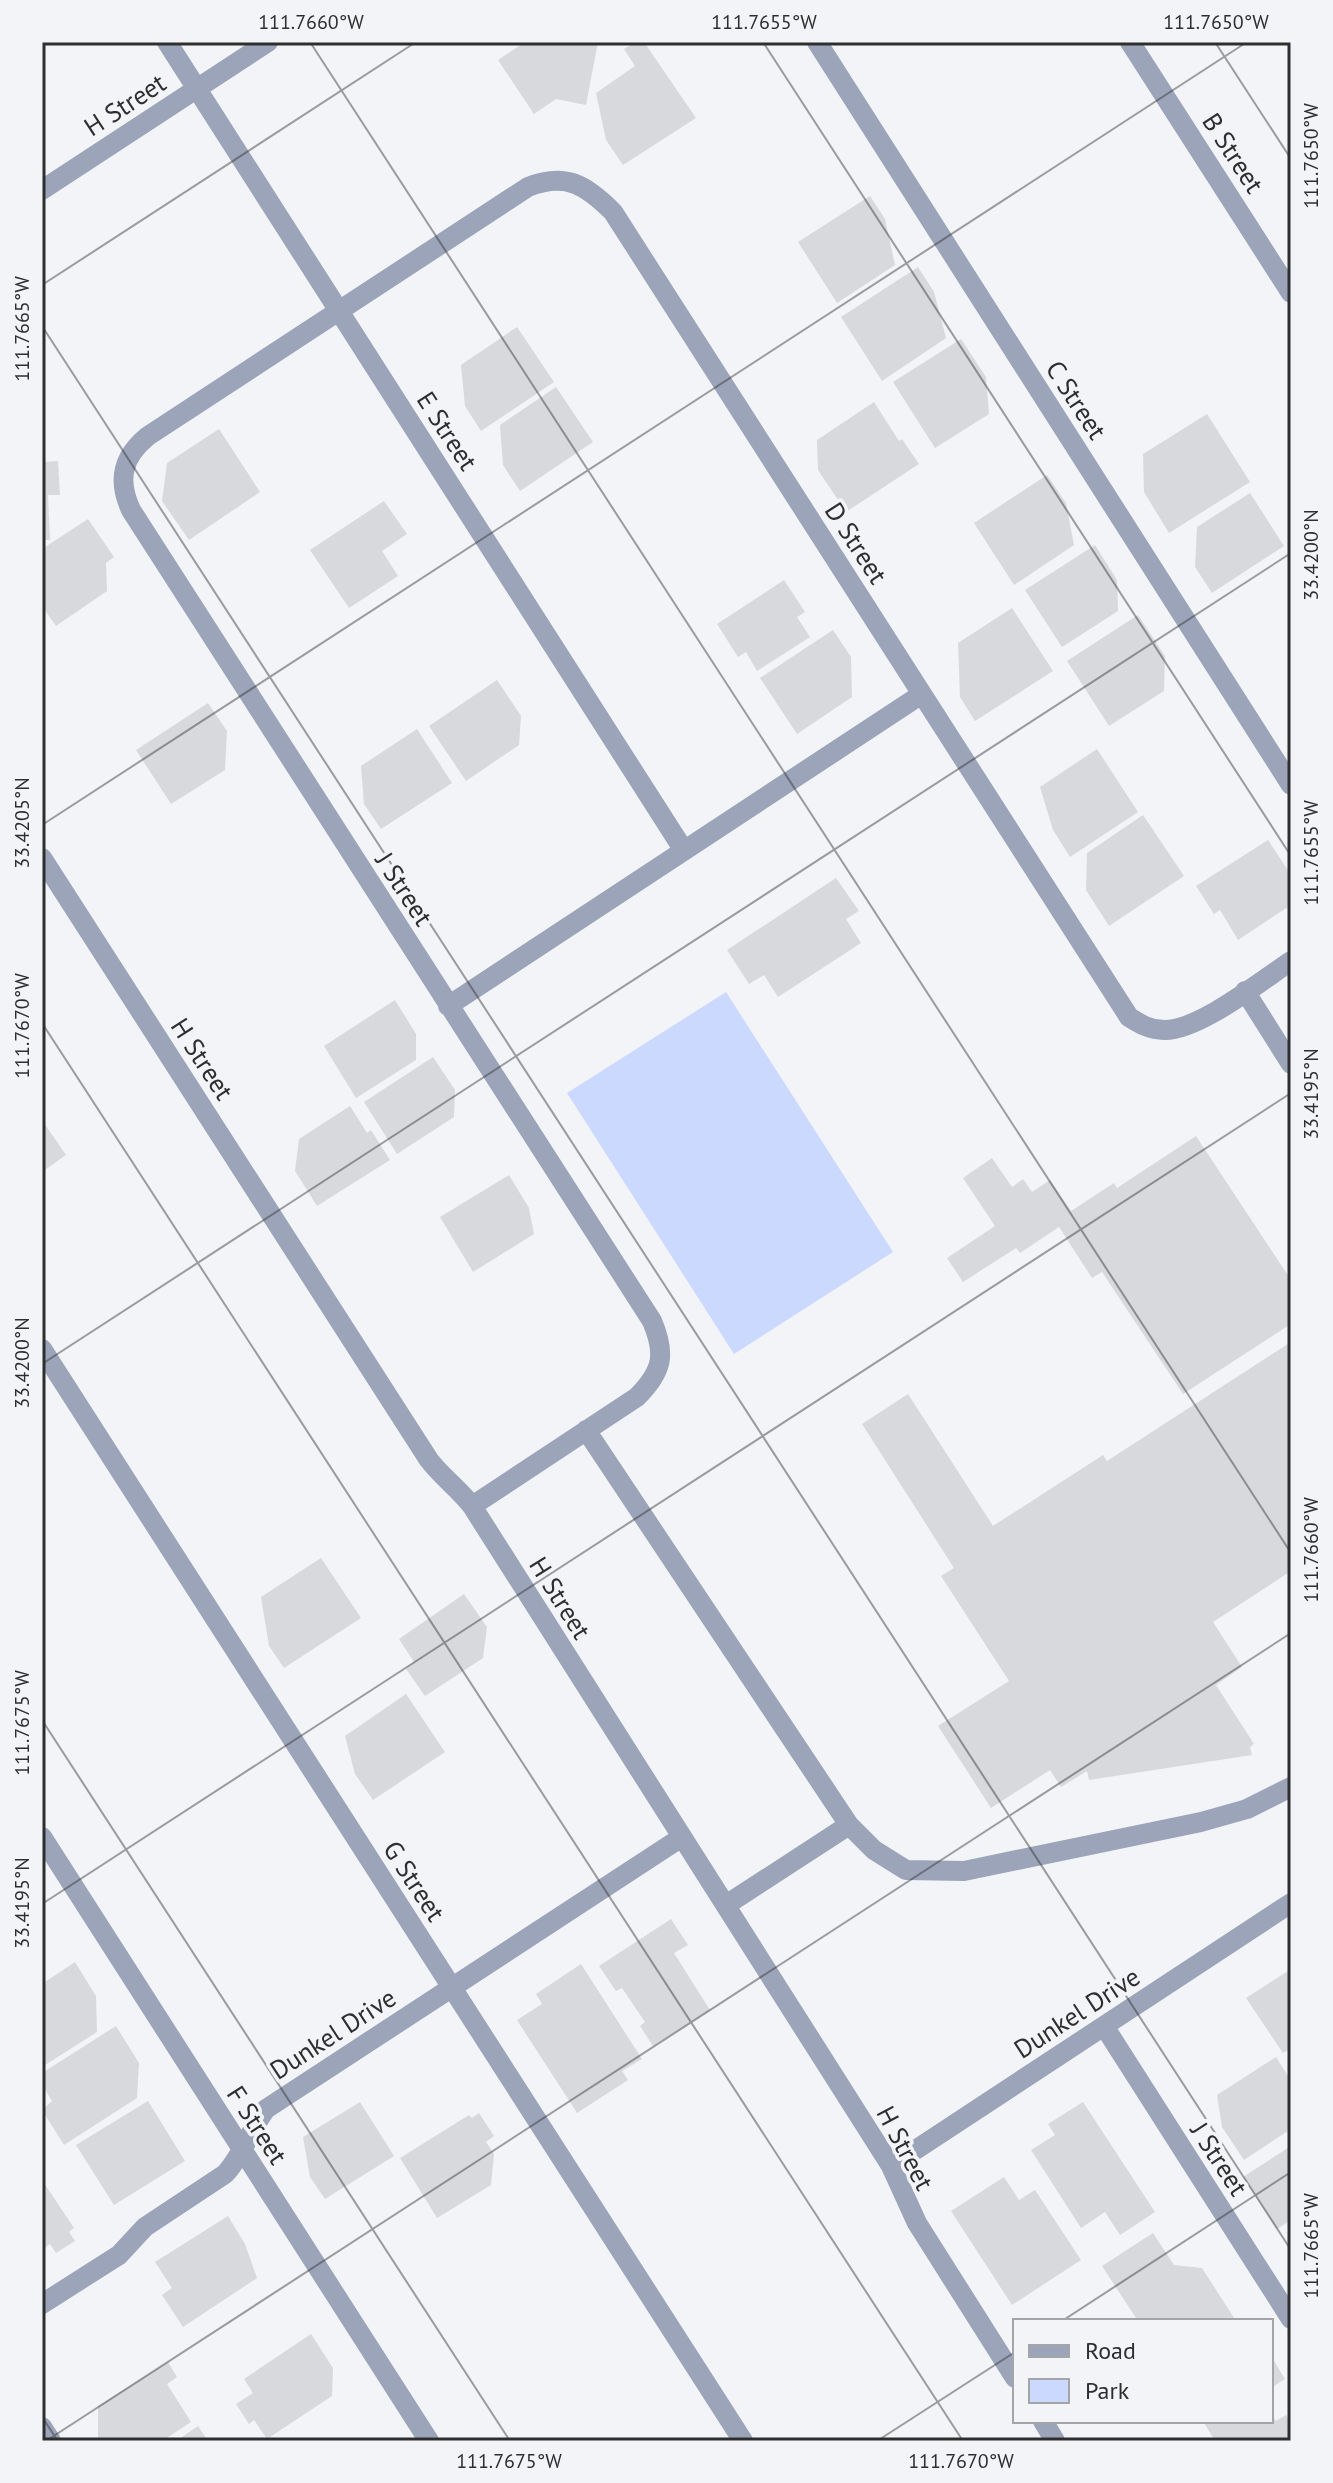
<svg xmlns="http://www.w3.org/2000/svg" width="1333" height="2483" font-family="'PT Sans',sans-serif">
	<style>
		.green { fill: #cbd9fe }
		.building { fill: #d7d9dc }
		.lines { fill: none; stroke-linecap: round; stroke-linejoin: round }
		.minor { stroke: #9ca4ba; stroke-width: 20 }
		.ticks { fill: none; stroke: #2e2e2f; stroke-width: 2; stroke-opacity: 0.45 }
		.labels { text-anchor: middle; stroke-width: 7; stroke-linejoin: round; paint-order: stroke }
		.street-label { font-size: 26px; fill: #2e2e2f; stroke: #f3f4f7 }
		.neatline { fill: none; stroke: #2e2e2f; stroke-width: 3 }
		.ticks-label { font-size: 20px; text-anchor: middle; fill: #2e2e2f }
	</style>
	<rect width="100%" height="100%" fill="#f3f4f7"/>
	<path class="green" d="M726,992l167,260 -159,102 -167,-261z"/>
	<path class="building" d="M525,42h73l-12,63 -30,-6 -22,15 -36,-54z
		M636,42h8l52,76 -73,47 -17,-25 -10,-47 39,-27 -11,-17z
		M870,196l15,23 10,46 -58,38 -39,-61z
		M918,267l16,25 12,46 -64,43 -41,-64z
		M517,327l37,55 -73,49 -16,-25 -4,-41z
		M961,339l25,38 3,37 -54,34 -42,-66z
		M556,387l37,55 -73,49 -17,-26 -3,-40z
		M874,402l25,39 3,-2 17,25 -73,48 -28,-42 -1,-30z
		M1207,414l43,68 -81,51 -25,-41 -1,-38z
		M219,429l41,63 -71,48 -27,-39 5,-38z
		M58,461l2,34h-12l2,45h-8v-78z
		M1047,475l19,28 8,42 -60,40 -40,-62z
		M1250,493l34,53 -72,47 -17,-26 2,-40z
		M384,501l23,33 -25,17 16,25 -49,32 -39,-58z
		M88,519l26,38 -8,6 1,28 -51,35 -14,-20v-57z
		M1095,545l22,35 1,31 -56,36 -37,-57z
		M784,580l21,32 -8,5 13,20 -53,34 -11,-19 -8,5 -21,-33z
		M1012,608l41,63 -78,50 -15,-24 -2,-54z
		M1138,615l27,41 -1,35 -55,35 -42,-65z
		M833,630l18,27 1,40 -55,37 -37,-56z
		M497,680l24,36 -2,29 -53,36 -37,-55z
		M208,703l19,28 -2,39 -54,34 -35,-54z
		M417,729l35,54 -71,46 -17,-25 -3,-38z
		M1097,749l41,63 -68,45 -17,-27 -13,-43z
		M1143,815l41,61 -75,50 -23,-36 1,-37z
		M1268,840l23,35v30l-53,35 -18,-30 -6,4 -18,-28z
		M836,878l23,33 -13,8 15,24 -83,54 -14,-22 -15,9 -22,-34z
		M395,1000l21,34v26l-60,38 -32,-52z
		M433,1057l22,33 -1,27 -57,37 -33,-52z
		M350,1106l17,27 4,-3 19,30 -73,46 -22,-35 4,-32z
		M42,1120l24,35 -24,17z
		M1196,1136l95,144v44l-108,70 -81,-122 -10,6 -33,-51 -39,26 -4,-5 -53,34 -16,-24 48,-32 -32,-48 29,-20 20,29 11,-8 9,13 18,-12 21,31 43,-28 3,5z
		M509,1175l20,33 5,26 -61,38 -33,-55z
		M1291,1342v229l-78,51 29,45 -26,18 38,59 -4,3 2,8 -163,25 -2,-9 -26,16 -11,-17 -59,38 -53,-82 71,-45 -68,-105 13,-8 -92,-144 46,-30 85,132 110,-71 4,6z
		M321,1558l40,60 -77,50 -15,-22 -8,-49z
		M464,1594l23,33 -4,31 -58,38 -19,-27 8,-7 -15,-23z
		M406,1694l39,58 -72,48 -18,-26 -10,-38z
		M671,1919l17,26 -14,8 36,57 -57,36 -13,-20 5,-4 -23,-34 -6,3 -17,-25z
		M75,1962l21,34 1,36 -55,35v-83z
		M581,1964l61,95 -20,12 6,9 -51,33 -60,-93 25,-16 -6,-10z
		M1291,1969v79l-8,5 -37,-55z
		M116,2026l23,37 -2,35 -73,47 -22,-35 10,-9 -10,-17v-11z
		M1276,2057l15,24v48l-47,31 -22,-33 -5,-32z
		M148,2101l37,60 -71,44 -38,-60z
		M360,2102l34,54 -69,43 -15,-22 -7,-40z
		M1083,2102l72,110 -35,23 -15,-23 -24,16 -50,-78 24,-15 -7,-11z
		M479,2113l15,23 -8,6 8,12 -3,31 -54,33 -37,-60 69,-43 3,3z
		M1291,2146v74l-14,9 -34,-52z
		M1004,2177l15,23 16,-10 46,70 -69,45 -61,-94z
		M42,2180l32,48 -5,4 6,9 -19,12 -6,-9 -8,6z
		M228,2216l17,28 12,34 -74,49 -21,-32 10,-7 -17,-26z
		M1153,2233l21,32 28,3 34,53h-98l-36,-55z
		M311,2334l22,34 -1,28 -65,43 -13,-19 -5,4 -13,-20 17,-11 -9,-14z
		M1271,2356l14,23 -14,9z
		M168,2362l9,15 -10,7 24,38 -29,19h-64v-35z
		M1271,2414l5,7 10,-6 5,8v18h-76l-12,-20h68z
		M198,2426l10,15h-32z"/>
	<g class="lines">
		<path class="minor" d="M167,42l516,807
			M817,42l474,743
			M1130,42l161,251
			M42,190l226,-148
			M42,858l387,602c13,17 30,29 43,46l419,660 26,57 98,155
			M1245,991l46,73
			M448,1006l474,-312
			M42,1349l701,1092
			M586,1430l263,395 25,25 32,20 58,1 237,-49 46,-13 44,-22
			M472,1506l165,-109c26,-26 29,-43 15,-76l-521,-811c-14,-30 -9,-53 17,-74l380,-249c38,-15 58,-2 85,25l516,805c11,7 21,13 35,13 34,1 97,-49 127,-69
			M42,1837l387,604
			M726,1905l123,-80
			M1104,2026l187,293
			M891,2166l400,-263
			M42,2304l77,-49 26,-28 80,-53c17,-18 25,-44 41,-65l416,-272
			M1043,2421l12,20
			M42,2427l9,14"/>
	</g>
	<path class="ticks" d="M310,42l981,1511M763,42l528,814M1215,42l76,117M42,285l374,-243M42,326l1249,1924M42,825l1205,-783M42,1023l921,1418M42,1364l1249,-811M42,1720l468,721M42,1904l1249,-811M1062,2321l229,-149M42,2417l16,24M46,2441l1245,-808M877,2441l138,-89"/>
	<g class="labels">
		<g class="street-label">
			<text transform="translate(125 105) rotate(-33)" y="9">H Street</text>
			<text transform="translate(1233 153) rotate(57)" y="9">B Street</text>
			<text transform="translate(1076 400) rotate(57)" y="9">C Street</text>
			<text transform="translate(447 431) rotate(57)" y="9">E Street</text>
			<text transform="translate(856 543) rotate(57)" y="9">D Street</text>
			<text transform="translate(404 889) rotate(57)" y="9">J Street</text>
			<text transform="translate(202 1059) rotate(57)" y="9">H Street</text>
			<text transform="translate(560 1598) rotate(58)" y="9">H Street</text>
			<text transform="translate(414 1881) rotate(57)" y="9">G Street</text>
			<text transform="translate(1077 2013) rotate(-33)" y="9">Dunkel Drive</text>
			<text transform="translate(333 2034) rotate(-33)" y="9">Dunkel Drive</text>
			<text transform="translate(257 2125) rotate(57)" y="9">F Street</text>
			<text transform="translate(905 2148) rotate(62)" y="9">H Street</text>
			<text transform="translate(1219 2159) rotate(57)" y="9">J Street</text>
		</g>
	</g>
	<rect width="1333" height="2483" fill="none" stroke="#f3f4f7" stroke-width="88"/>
	<rect x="1013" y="2319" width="260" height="104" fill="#f3f4f7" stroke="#a4a5a7" stroke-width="2"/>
	<rect x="1029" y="2345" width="40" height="12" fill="#9ca4ba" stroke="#a4a5a7" stroke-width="2"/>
	<text x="1085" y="2359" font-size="24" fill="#2e2e2f">Road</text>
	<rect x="1029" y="2379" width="40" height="24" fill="#cbd9fe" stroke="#a4a5a7" stroke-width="2"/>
	<text x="1085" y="2399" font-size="24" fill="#2e2e2f">Park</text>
	<rect x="44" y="44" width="1245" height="2395" class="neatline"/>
	<g class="ticks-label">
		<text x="311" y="29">111.7660°W</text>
		<text x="764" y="29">111.7655°W</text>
		<text x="1216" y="29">111.7650°W</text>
		<text transform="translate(1311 156) rotate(-90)" y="7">111.7650°W</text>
		<text transform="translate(22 329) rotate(-90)" y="7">111.7665°W</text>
		<text transform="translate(1311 555) rotate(-90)" y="7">33.4200°N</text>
		<text transform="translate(22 823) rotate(-90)" y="7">33.4205°N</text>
		<text transform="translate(1311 853) rotate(-90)" y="7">111.7655°W</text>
		<text transform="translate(22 1026) rotate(-90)" y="7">111.7670°W</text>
		<text transform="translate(1311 1094) rotate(-90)" y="7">33.4195°N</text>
		<text transform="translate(22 1363) rotate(-90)" y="7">33.4200°N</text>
		<text transform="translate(1311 1550) rotate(-90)" y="7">111.7660°W</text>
		<text transform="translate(22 1723) rotate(-90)" y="7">111.7675°W</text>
		<text transform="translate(22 1903) rotate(-90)" y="7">33.4195°N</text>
		<text transform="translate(1311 2246) rotate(-90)" y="7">111.7665°W</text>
		<text x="509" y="2468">111.7675°W</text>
		<text x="961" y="2468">111.7670°W</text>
	</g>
</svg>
